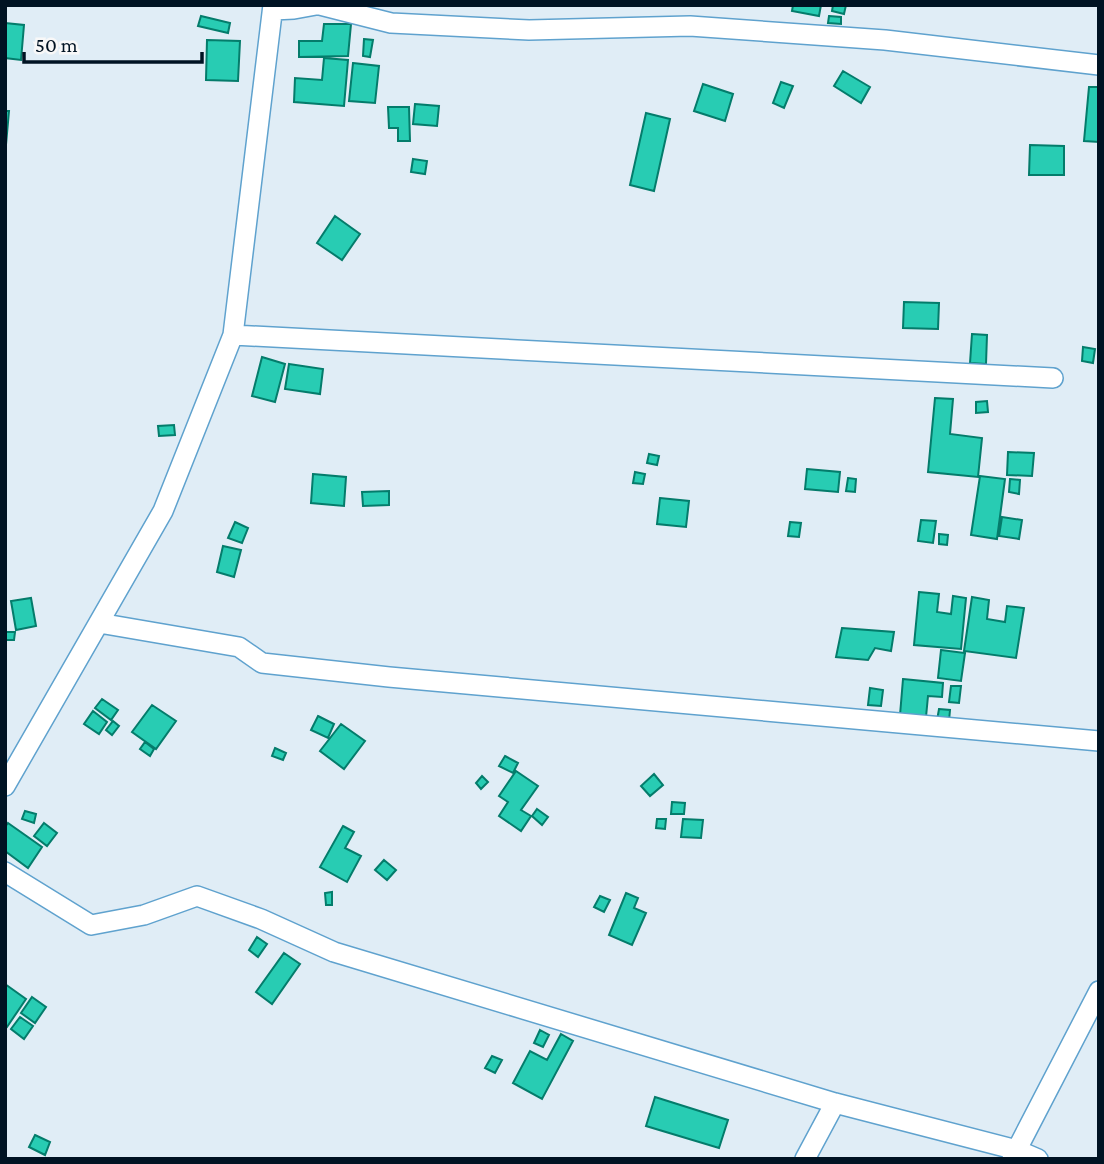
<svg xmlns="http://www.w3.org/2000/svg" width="1104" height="1164" font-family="'Crimson Pro',serif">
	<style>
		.building { fill: #28ccb3; stroke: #047c6b; stroke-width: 2 }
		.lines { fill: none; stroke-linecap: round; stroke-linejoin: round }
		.street-casing { stroke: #5fa2ce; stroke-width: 22 }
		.street { stroke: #fff; stroke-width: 19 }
	</style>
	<rect width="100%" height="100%" fill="#e0edf6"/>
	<path class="building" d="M793,5h28l-2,11 -27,-5z
		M833,5h13l-2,9 -12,-3z
		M201,16l29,7 -2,10 -30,-7z
		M829,16l12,1v7l-13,-1z
		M5,23l19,2 -3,35 -16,-2z
		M324,24h27l-3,32 -49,1v-16h23z
		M364,39l9,1 -3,17 -7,-1z
		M207,40l33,1 -2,40 -32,-1z
		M324,58l24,2 -4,46 -50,-4 1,-24 27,2z
		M353,63l26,3 -4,37 -26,-2z
		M843,71l27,16 -9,16 -27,-17z
		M781,82l12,4 -9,22 -11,-5z
		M703,84l30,10 -8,27 -31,-10z
		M1089,87h10v55l-15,-1z
		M415,104l24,2 -2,20 -24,-2z
		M388,107h21l1,34h-12v-13h-9z
		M5,111h4l-4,45z
		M646,113l24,6 -16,72 -24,-6z
		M1030,145l34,1v29h-35z
		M413,159l14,2 -2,13 -14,-2z
		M335,216l25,18 -18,26 -25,-17z
		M904,302l35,1 -1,26 -35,-1z
		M972,334l15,1 -1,29 -16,-1z
		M1083,347l12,2 -2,14 -11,-2z
		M262,357l23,7 -10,38 -23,-6z
		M289,364l34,5 -3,25 -35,-5z
		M935,398l18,1 -3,35 32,4 -4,39 -50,-5z
		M987,401l1,11 -12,1v-11z
		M174,425l1,10 -16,1 -1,-10z
		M1008,452l26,1 -2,23 -25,-1z
		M649,454l10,2 -2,9 -10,-2z
		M807,469l33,3 -2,20 -33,-3z
		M635,472l10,2 -2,10 -10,-1z
		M313,474l33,3 -2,29 -33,-3z
		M980,476l25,3 -8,60 -26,-4z
		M848,478l8,1 -1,13 -9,-1z
		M1010,479l10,1 -1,14 -10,-2z
		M389,491v14l-26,1 -1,-14z
		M660,498l29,3 -3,26 -29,-3z
		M1002,517l20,3 -3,19 -20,-3z
		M921,520l15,1 -3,22 -15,-2z
		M235,522l13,6 -6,15 -14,-5z
		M790,522l11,1 -2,14 -11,-1z
		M939,534l9,1 -1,10 -8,-1z
		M223,546l18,4 -7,27 -17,-5z
		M919,592l20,2 -2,18 14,2 2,-18 13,2 -5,51 -47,-4z
		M972,597l17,3 -2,19 18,3 2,-16 17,2 -8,50 -52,-7z
		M31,598l5,28 -20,4 -5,-29z
		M842,628l52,4 -3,19 -16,-3 -7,12 -32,-3z
		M5,632h10l-1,8h-9z
		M941,650l24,3 -4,28 -23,-3z
		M903,679l40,4 -1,14 -14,-1 -2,21 -26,-2z
		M951,686h10l-2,17 -10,-1z
		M870,688l13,2 -2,16 -13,-1z
		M102,699l16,11 -7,10 -16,-12z
		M152,705l24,16 -20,28 -24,-17z
		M939,709l11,1 -1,11 -12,-1z
		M93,711l14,11 -8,12 -15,-10z
		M318,716l16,8 -6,14 -17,-8z
		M113,721l6,5 -7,9 -6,-5z
		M341,724l24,17 -21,28 -24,-18z
		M145,742l9,7 -4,7 -10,-7z
		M275,748l11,5 -3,7 -11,-4z
		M505,756l13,7 -5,10 -14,-7z
		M516,771l22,15 -17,24 10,6 -10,15 -22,-15 9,-14 -9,-6z
		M654,774l9,11 -13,11 -9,-10z
		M482,776l6,6 -7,7 -5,-6z
		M672,802l13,1 -1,11h-13z
		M537,809l11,8 -6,8 -10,-9z
		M25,811l11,3 -2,9 -12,-4z
		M657,819h9l-1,10 -9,-1z
		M683,819l20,1 -2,18 -20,-1z
		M8,823l34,24 -14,21 -23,-17v-24z
		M44,823l13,10 -10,13 -13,-10z
		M343,826l11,6 -9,16 16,8 -14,26 -27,-15z
		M384,860l12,10 -9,10 -12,-10z
		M332,892v13h-6l-1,-12z
		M626,893l12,5 -4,10 12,5 -14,32 -23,-10z
		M600,896l10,4 -6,12 -10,-5z
		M257,937l10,7 -9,13 -9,-7z
		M284,953l16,11 -28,40 -16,-12z
		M5,984l21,15 -19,28 -2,-1z
		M32,997l14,10 -11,16 -14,-10z
		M20,1017l13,9 -9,13 -13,-10z
		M540,1030l9,5 -6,12 -9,-4z
		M561,1034l12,7 -31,58 -29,-16 17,-32 17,9z
		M492,1056l10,4 -7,13 -10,-5z
		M655,1097l73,23 -9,28 -73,-22z
		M35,1135l15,7 -5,13 -16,-8z"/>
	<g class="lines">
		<defs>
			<path id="street" d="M320,5l71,18 138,7 161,-4 195,14 214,25
				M273,10l21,-1 22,-4
				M233,335l820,43
				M99,623l140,24 23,16 127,14 710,64
				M5,786l158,-275 70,-176 40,-330
				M5,872l86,53 53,-10 53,-19 64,23 73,33 501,151 182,47 21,9
				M805,1159l30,-56
				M1012,1159l87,-168"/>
		</defs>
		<use href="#street" class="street-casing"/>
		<use href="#street" class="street"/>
	</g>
	<rect width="1104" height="1164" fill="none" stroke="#001323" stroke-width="14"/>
	<path d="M24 52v10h178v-10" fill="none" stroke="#001323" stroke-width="3.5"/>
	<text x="35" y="52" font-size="21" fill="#001323" stroke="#f8f8f8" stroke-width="5" paint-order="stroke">50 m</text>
</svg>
